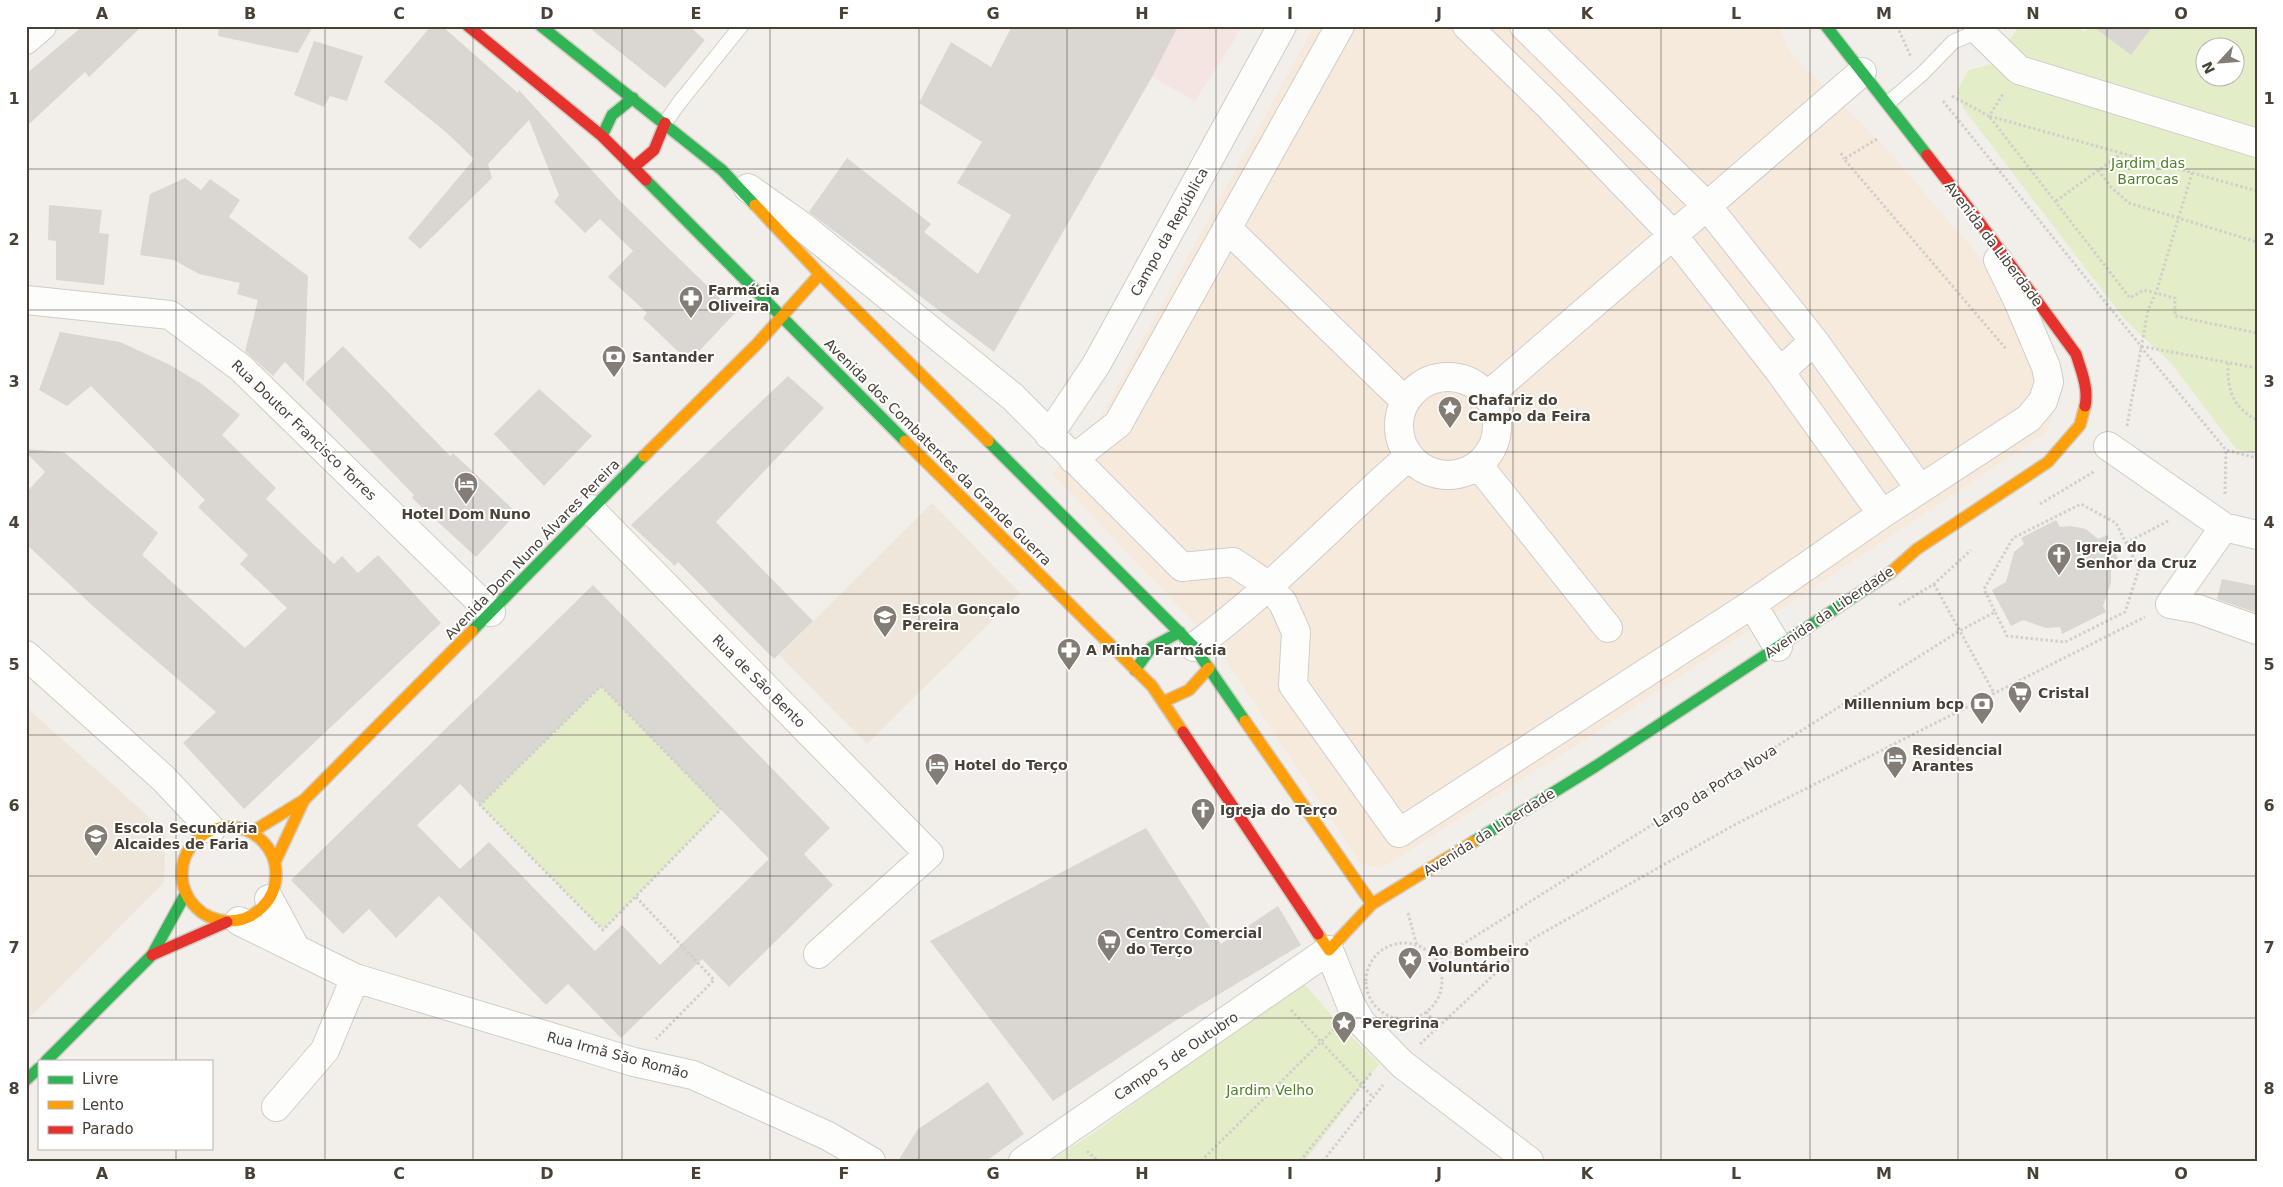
<svg xmlns="http://www.w3.org/2000/svg" width="2283" height="1187" font-family="'DejaVu Sans',sans-serif">
	<style>
		.commercial { fill: #f6eadd }
		.education { fill: #eee6da }
		.medical { fill: #f5e5e2 }
		.green { fill: #e3eec9; fill-rule: evenodd }
		.building { fill: #dad6d2; fill-rule: evenodd }
		.lines { fill: none; stroke-linecap: round; stroke-linejoin: round }
		.lane-casing { stroke: #d0cdc8; stroke-width: 16 }
		.street-casing { stroke: #d0cdc8; stroke-width: 30 }
		.fast-casing { stroke: #d2ccc1; stroke-width: 14 }
		.slow-casing { stroke: #d2ccc1; stroke-width: 14 }
		.jam-casing { stroke: #d2ccc1; stroke-width: 14 }
		.path { stroke: #d2cfca; stroke-width: 3; stroke-dasharray: 2.5 2.5; stroke-linecap: butt }
		.lane { stroke: #fdfdfc; stroke-width: 14 }
		.street { stroke: #fdfdfc; stroke-width: 28 }
		.fast { stroke: #30b455; stroke-width: 11 }
		.slow { stroke: #ff9f0a; stroke-width: 11 }
		.jam { stroke: #e5322d; stroke-width: 11 }
		.grid { fill: none; stroke: #494036; stroke-width: 1; stroke-opacity: 0.55 }
		.labels { text-anchor: middle; stroke-width: 4; stroke-linejoin: round; paint-order: stroke }
		.park-label { font-size: 14px; fill: #4f8123; stroke: #fff }
		.street-label { font-size: 14px; fill: #494036; stroke: #fff }
		.poi-label { font-size: 14px; font-weight: bold; fill: #494036; stroke: #fff; text-anchor: start }
		.neatline { fill: none; stroke: #494036; stroke-width: 2 }
		.grid-label { font-size: 16px; text-anchor: middle; font-weight: bold; fill: #494036 }
	</style>
	<rect width="100%" height="100%" fill="#f2efeb"/>
	<path class="commercial" d="M1314,26h465l12,28 93,92 132,153 49,80 -19,54 -466,310 -200,126 -19,-5 -145,-218 -164,-172 49,-58z"/>
	<path class="education" d="M932,503l88,90 -153,151 -88,-89z
		M26,707l140,125 -2,50 -138,139z"/>
	<path class="medical" d="M1053,26h190l-48,75 -43,-24z"/>
	<path class="green" d="M2019,26h57l8,6 8,-6 39,29 22,-29h104v428l-21,-5 -65,-86 -46,-43 -162,-212 -6,-17 11,-21 25,-6zM2206,48h30v30h-30z
		M601,686l120,123 -118,121 -123,-125z
		M1301,980l38,44 40,40 -74,97h-255l48,-31z"/>
	<path class="building" d="M83,26h59l-53,51 -4,-5 -59,55v-53z
		M219,26h94l-15,27 -80,-17z
		M431,26h11l76,67 1,-3 100,110 116,113 -46,49 -46,-44 4,-5 -39,-36 25,-26 -33,-32 -15,14 -31,-31 5,-7 -30,-75 -41,44 4,14 -72,71 -12,-11 66,-79 -27,-26 -63,-51z
		M587,26h102l16,14 -40,48z
		M1012,26h166l-26,51 -158,275 -185,-140 38,-54 84,66 -7,8 54,42 33,-59 -54,-32 25,-41 -63,-39 32,-61 40,25z
		M2092,26h61l-22,29z
		M314,41l49,15 -16,45 -17,-5 -6,11 -30,-12z
		M185,178l16,12 9,-11 30,21 -11,17 79,59 -4,106 -19,-20 -12,14 -28,-25 13,-51 -21,-6 3,-11 -41,-9 -25,-14 -34,-5 10,-61z
		M49,205l53,5 -3,23 10,1 -5,51 -48,-5v-39l-8,-1z
		M60,332l60,10 48,22 34,20 38,31 -18,20 54,53 -10,11 68,65 8,-8 16,17 20,-18 63,68 -197,186 -61,-66 33,-31 -121,-104 -69,-64v-51l19,-21 -19,-20v-3l38,3 94,81 -16,22 103,93 42,-40 -47,-44 8,-9 -50,-48 7,-7 -114,-114 -24,20 -28,-16z
		M343,346l107,110 3,-3 64,60 -41,44 -64,-59 2,-3 -109,-112z
		M788,376l36,32 -108,114 97,99 -39,38 -96,-97 -3,4 -44,-41z
		M539,389l53,47 -48,50 -50,-52z
		M2056,520l4,7 11,-1 15,3 12,10 9,-4 14,30 -10,5v12l-8,24 3,6 -44,22 -2,-7 -14,1 -23,-8 -12,6 -19,-36 14,-8 8,-30 10,-8 -3,-6z
		M2222,579l35,7v27l-40,-14z
		M593,585l237,243 -26,26 29,31 -104,102 -27,-28 -81,79 -53,-54 -22,21 -107,-109 -43,42 -27,-29 -26,25 -52,-54zM601,686l168,173 -109,106 -38,-40 -27,26 -106,-109 -29,27 -43,-44 43,-41 20,21z
		M1146,828l75,116 57,-38 23,39 -120,72 -128,84 -123,-160z
		M988,1082l36,52 -38,27h-88l20,-32z"/>
	<g class="lines">
		<defs>
			<path id="lane" d="M1888,103l35,-30 30,-31 30,-13
				M665,123l14,-20 62,-77"/>
			<path id="street" d="M1467,26l82,80 124,129 107,137 102,142
				M1524,26l183,180 107,135 106,148
				M1979,31l40,39 238,73
				M26,40l16,-14
				M748,188l55,39 210,170 169,170 51,-5 35,23 15,18 13,29 -3,53 106,148 353,-229 130,-90 147,-96 14,-17 6,-19 -3,-15 -28,-66 -20,-41
				M1227,228l178,173
				M26,300l144,15 71,53 250,244
				M1780,372l34,-31
				M1399 426a49 49 0 1 1 98 0a49 49 0 1 1-98 0Z
				M1487,396l375,-324
				M1049,435l47,-70 186,-339
				M2108,446l116,81
				M1073,459l45,-35 222,-398
				M1479,466l129,162
				M590,509l339,345 -111,100
				M2257,535l-33,-8 -54,77 28,5 59,21
				M1752,604l26,43
				M1194,647c77,-56 143,-128 214,-190
				M26,655l137,123 48,51
				M269,899l27,50
				M239,921l116,57 279,84 59,13 135,61 43,25
				M276,1107l49,-57 30,-72
				M1023,1161l306,-211 22,55 10,17 41,42 127,97"/>
			<path id="fast" d="M541,26l181,144 33,35
				M1826,26l101,129
				M602,136l10,-21 21,-17
				M646,180l259,261
				M988,441l206,206 51,74
				M472,631l172,-175
				M1135,670l17,-23 28,-15
				M1473,842l123,-76 294,-193
				M46,1061l106,-106 34,-62
				M26,1080l13,-12"/>
			<path id="slow" d="M755,205l65,69 168,167
				M905,441l247,245 31,46
				M644,456l113,-112 63,-70
				M1890,573l27,-24 131,-87 32,-37 5,-19
				M1163,702l26,-12 20,-22
				M1245,721l127,183
				M182 874a47 47 0 1 1 94 0a47 47 0 1 1-94 0Z
				M252,832l52,-32 168,-169
				M275,862l29,-62
				M1318,934l11,16 43,-46 101,-62"/>
			<path id="jam" d="M468,26l134,110 44,44
				M1927,155l50,64 99,135c5,16 13,35 9,52
				M634,167l20,-17 11,-27
				M1183,732l135,202
				M152,955l75,-33"/>
		</defs>
		<use href="#lane" class="lane-casing"/>
		<use href="#street" class="street-casing"/>
		<use href="#fast" class="fast-casing"/>
		<use href="#slow" class="slow-casing"/>
		<use href="#jam" class="jam-casing"/>
		<path class="path" d="M1897,26l14,31
			M1952,96l37,20 15,-23
			M1943,101l197,244
			M1877,139l-33,20 163,191
			M1841,153l3,6
			M2098,170l13,17 18,16 128,39
			M2257,191l-268,-75 141,182 14,-8 31,8v18l82,17
			M2056,201l66,-48
			M2228,363c-1,26 4,44 29,57
			M2257,368l-117,-22 86,104 31,8
			M2127,426l21,-116 8,-17 36,-120
			M2225,494l1,-44
			M2040,504l55,-33
			M2126,543l42,-22
			M1934,584l60,109
			M1899,605l35,-21 37,-34
			M601,686l120,123 -118,121 -123,-125z
			M636,897l78,83 -58,59
			M1408,913l9,33
			M1366 981a38 38 0 1 1 76 0a38 38 0 1 1-76 0Z
			M1436,961l525,-331 34,-18 -11,-23 29,-51 68,-34 35,19 23,46 -14,43 -60,30 -58,-6 -12,-24
			M1291,1010l82,87
			M1426,1012l13,15
			M1420,1044l112,-105 204,-115 409,-207
			M1087,1151l11,10
			M1201,1161l132,-131
			M1300,1161l72,-89
			M1323,1161l60,-76"/>
		<use href="#lane" class="lane"/>
		<use href="#street" class="street"/>
		<use href="#fast" class="fast"/>
		<use href="#slow" class="slow"/>
		<use href="#jam" class="jam"/>
	</g>
	<path class="grid" d="M176,26v1035M325,26v1135M473,26v1135M622,26v1135M770,26v1135M919,26v1135M1067,26v1135M1216,26v1135M1364,26v1135M1513,26v1135M1661,26v1135M1810,26v1135M1958,26v1135M2107,26v1135M26,169h2231M26,310h2231M26,452h2231M26,594h2231M26,735h2231M26,876h2231M26,1018h2231M176,1148v13"/>
	<defs>
		<symbol id="pharmacy-pin" viewBox="-11 -11 22 30"><path d="M0 17L-7.5 6A9.5 9.5 0 1 1 7.5 6Z" fill="#847d75" stroke="#fff"/><path d="M-2-6h4v4h4v4h-4v4h-4v-4h-4v-4h4Z" fill="#fff"/></symbol>
		<symbol id="bank-pin" viewBox="-11 -11 22 30"><path d="M0 17L-7.5 6A9.5 9.5 0 1 1 7.5 6Z" fill="#847d75" stroke="#fff"/><path d="M-6-4H6V4H-6ZM0-2.3a2.3 2.3 0 1 0 0 4.6a2.3 2.3 0 1 0 0-4.6Z" fill="#fff"/></symbol>
		<symbol id="sight-pin" viewBox="-11 -11 22 30"><path d="M0 17L-7.5 6A9.5 9.5 0 1 1 7.5 6Z" fill="#847d75" stroke="#fff"/><path d="M0-6L1.8-2.2L6-1.7L2.9 1.2L3.7 5.4L0 3.3L-3.7 5.4L-2.9 1.2L-6-1.7L-1.8-2.2Z" fill="#fff"/></symbol>
		<symbol id="hotel-pin" viewBox="-11 -11 22 30"><path d="M0 17L-7.5 6A9.5 9.5 0 1 1 7.5 6Z" fill="#847d75" stroke="#fff"/><path d="M-6-4.5h1.5V1H6V5H4.5V3h-9V5H-6ZM-4 0a1.8 1.8 0 1 1 3.6 0ZM.5 0V-2.5h3Q6-2.5 6 0Z" fill="#fff"/></symbol>
		<symbol id="church-pin" viewBox="-11 -11 22 30"><path d="M0 17L-7.5 6A9.5 9.5 0 1 1 7.5 6Z" fill="#847d75" stroke="#fff"/><path d="M-1.2-6h2.4v3.5h3.3v2.4h-3.3V6h-2.4V-.1h-3.3v-2.4h3.3Z" fill="#fff"/></symbol>
		<symbol id="school-pin" viewBox="-11 -11 22 30"><path d="M0 17L-7.5 6A9.5 9.5 0 1 1 7.5 6Z" fill="#847d75" stroke="#fff"/><path d="M0-5L7-2L0 1L-7-2ZM-4 1L0 2.5L4 1V4Q0 6-4 4Z" fill="#fff"/></symbol>
		<symbol id="supermarket-pin" viewBox="-11 -11 22 30"><path d="M0 17L-7.5 6A9.5 9.5 0 1 1 7.5 6Z" fill="#847d75" stroke="#fff"/><path d="M-6-5.5h2.5l.6 2H6L4.5 2H-2.5L-4.4-4H-6ZM-1.5 3.2a1.3 1.3 0 1 0 .1 0ZM3 3.2a1.3 1.3 0 1 0 .1 0Z" fill="#fff"/></symbol>
	</defs>
	<g fill-rule="evenodd">
		<use href="#pharmacy-pin" x="677" y="284" width="28" height="38"/>
		<use href="#bank-pin" x="600" y="343" width="28" height="38"/>
		<use href="#sight-pin" x="1436" y="394" width="28" height="38"/>
		<use href="#hotel-pin" x="452" y="470" width="28" height="38"/>
		<use href="#church-pin" x="2045" y="541" width="28" height="38"/>
		<use href="#school-pin" x="871" y="603" width="28" height="38"/>
		<use href="#pharmacy-pin" x="1055" y="636" width="28" height="38"/>
		<use href="#supermarket-pin" x="2006" y="679" width="28" height="38"/>
		<use href="#bank-pin" x="1968" y="690" width="28" height="38"/>
		<use href="#hotel-pin" x="1881" y="744" width="28" height="38"/>
		<use href="#hotel-pin" x="923" y="751" width="28" height="38"/>
		<use href="#church-pin" x="1189" y="796" width="28" height="38"/>
		<use href="#school-pin" x="82" y="822" width="28" height="38"/>
		<use href="#supermarket-pin" x="1095" y="927" width="28" height="38"/>
		<use href="#sight-pin" x="1396" y="945" width="28" height="38"/>
		<use href="#sight-pin" x="1330" y="1009" width="28" height="38"/>
	</g>
	<g class="labels">
		<g class="park-label">
			<text x="2148" y="168">Jardim das<tspan x="2148" dy="16">Barrocas</tspan></text>
			<text x="1270" y="1095">Jardim Velho</text>
		</g>
		<g class="street-label">
			<text transform="translate(1169 232) rotate(-61)" y="5">Campo da República</text>
			<text transform="translate(1994 244) rotate(53)" y="5">Avenida da Liberdade</text>
			<text transform="translate(304 430) rotate(44)" y="5">Rua Doutor Francisco Torres</text>
			<text transform="translate(938 452) rotate(45)" y="5">Avenida dos Combatentes da Grande Guerra</text>
			<text transform="translate(532 549) rotate(-46)" y="5">Avenida Dom Nuno Álvares Pereira</text>
			<text transform="translate(1829 612) rotate(-34)" y="5">Avenida da Liberdade</text>
			<text transform="translate(759 681) rotate(45)" y="5">Rua de São Bento</text>
			<text transform="translate(1715 786) rotate(-32)" y="5">Largo da Porta Nova</text>
			<text transform="translate(1489 832) rotate(-32)" y="5">Avenida da Liberdade</text>
			<text transform="translate(618 1055) rotate(15)" y="5">Rua Irmã São Romão</text>
			<text transform="translate(1176 1056) rotate(-34)" y="5">Campo 5 de Outubro</text>
		</g>
		<g class="poi-label">
			<text x="708" y="295">Farmácia<tspan x="708" dy="16">Oliveira</tspan></text>
			<text x="632" y="362">Santander</text>
			<text x="1468" y="405">Chafariz do<tspan x="1468" dy="16">Campo da Feira</tspan></text>
			<text x="466" y="519" text-anchor="middle">Hotel Dom Nuno</text>
			<text x="2076" y="552">Igreja do<tspan x="2076" dy="16">Senhor da Cruz</tspan></text>
			<text x="902" y="614">Escola Gonçalo<tspan x="902" dy="16">Pereira</tspan></text>
			<text x="1086" y="655">A Minha Farmácia</text>
			<text x="2038" y="698">Cristal</text>
			<text x="1964" y="709" text-anchor="end">Millennium bcp</text>
			<text x="1912" y="755">Residencial<tspan x="1912" dy="16">Arantes</tspan></text>
			<text x="954" y="770">Hotel do Terço</text>
			<text x="1220" y="815">Igreja do Terço</text>
			<text x="114" y="833">Escola Secundária<tspan x="114" dy="16">Alcaides de Faria</tspan></text>
			<text x="1126" y="938">Centro Comercial<tspan x="1126" dy="16">do Terço</tspan></text>
			<text x="1428" y="956">Ao Bombeiro<tspan x="1428" dy="16">Voluntário</tspan></text>
			<text x="1362" y="1028">Peregrina</text>
		</g>
	</g>
	<rect width="2283" height="1187" fill="none" stroke="#ffffff" stroke-width="55"/>
	<rect x="38" y="1060" width="175" height="90" fill="#ffffff" stroke="#b6b3af"/>
	<rect x="48" y="1076" width="25" height="8" fill="#30b455" stroke="#b6b3af"/>
	<text x="82" y="1084" font-size="15" fill="#494036">Livre</text>
	<rect x="48" y="1101" width="25" height="8" fill="#ff9f0a" stroke="#b6b3af"/>
	<text x="82" y="1110" font-size="15" fill="#494036">Lento</text>
	<rect x="48" y="1126" width="25" height="8" fill="#e5322d" stroke="#b6b3af"/>
	<text x="82" y="1134" font-size="15" fill="#494036">Parado</text>
	<g transform="translate(2220 62) rotate(244)"><circle r="24" fill="#ffffff" stroke="#b6b3af"/>
	<path d="M0-4L9 19L0 12L-9 19Z" fill="#847d75"/>
	<text y="-8" font-size="14" font-weight="bold" text-anchor="middle" fill="#494036">N</text>
	</g>
	<rect x="28" y="28" width="2228" height="1132" class="neatline"/>
	<g class="grid-label">
		<text x="102" y="19">A</text>
		<text x="250" y="19">B</text>
		<text x="399" y="19">C</text>
		<text x="547" y="19">D</text>
		<text x="696" y="19">E</text>
		<text x="844" y="19">F</text>
		<text x="993" y="19">G</text>
		<text x="1142" y="19">H</text>
		<text x="1290" y="19">I</text>
		<text x="1439" y="19">J</text>
		<text x="1587" y="19">K</text>
		<text x="1736" y="19">L</text>
		<text x="1884" y="19">M</text>
		<text x="2033" y="19">N</text>
		<text x="2181" y="19">O</text>
		<text x="14" y="104">1</text>
		<text x="2269" y="104">1</text>
		<text x="14" y="245">2</text>
		<text x="2269" y="245">2</text>
		<text x="14" y="387">3</text>
		<text x="2269" y="387">3</text>
		<text x="14" y="528">4</text>
		<text x="2269" y="528">4</text>
		<text x="14" y="670">5</text>
		<text x="2269" y="670">5</text>
		<text x="14" y="811">6</text>
		<text x="2269" y="811">6</text>
		<text x="14" y="953">7</text>
		<text x="2269" y="953">7</text>
		<text x="14" y="1094">8</text>
		<text x="2269" y="1094">8</text>
		<text x="102" y="1179">A</text>
		<text x="250" y="1179">B</text>
		<text x="399" y="1179">C</text>
		<text x="547" y="1179">D</text>
		<text x="696" y="1179">E</text>
		<text x="844" y="1179">F</text>
		<text x="993" y="1179">G</text>
		<text x="1142" y="1179">H</text>
		<text x="1290" y="1179">I</text>
		<text x="1439" y="1179">J</text>
		<text x="1587" y="1179">K</text>
		<text x="1736" y="1179">L</text>
		<text x="1884" y="1179">M</text>
		<text x="2033" y="1179">N</text>
		<text x="2181" y="1179">O</text>
	</g>
</svg>
